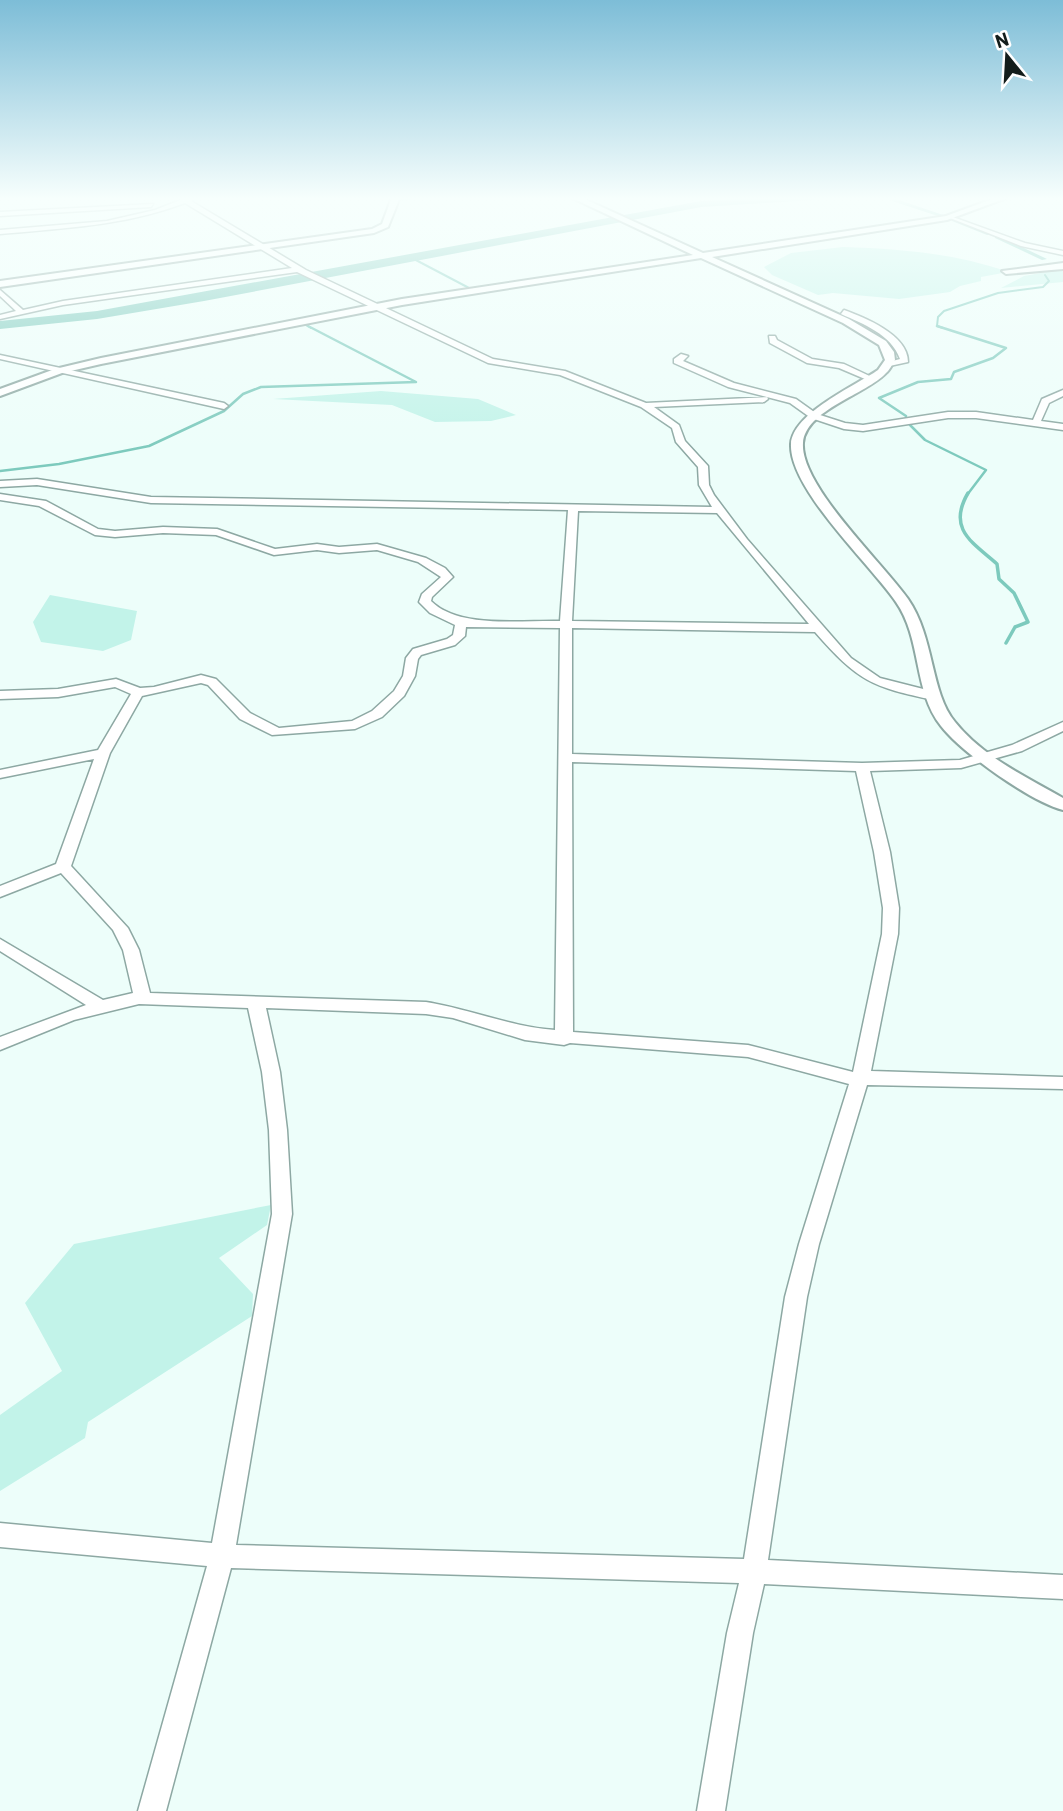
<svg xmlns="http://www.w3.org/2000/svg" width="1063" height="1811" font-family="Barlow,sans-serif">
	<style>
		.green { fill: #c2f3e9 }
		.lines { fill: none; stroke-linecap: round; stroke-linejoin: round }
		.stream-far2 { stroke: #7dcabd; stroke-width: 2 }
		.stream-far1 { stroke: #7dcabd; stroke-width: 2.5 }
		.stream { stroke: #7dcabd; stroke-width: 3.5 }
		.canal { fill: #7dcabd; fill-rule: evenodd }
		.river { fill: #7dcabd; fill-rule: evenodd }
		.minor-casing { stroke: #8da8a3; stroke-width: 3 }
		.tertiary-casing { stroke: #8da8a3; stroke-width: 4 }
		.minor { fill: #fff; fill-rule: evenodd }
		.tertiary { fill: #fff; fill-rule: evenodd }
	</style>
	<rect width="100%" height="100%" fill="#edfefa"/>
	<path class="green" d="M843,247c56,2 112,6 165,25l-27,5v4l-21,5 -10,6 -51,7 -66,-6 -15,2 -46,-20 -8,-8 27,-14z
		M1063,269v13l-62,6 23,-12z
		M381,391l97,8 38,16 -25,6 -56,1 -43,-17 -119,-6z
		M50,595l87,16 -6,29 -28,11 -62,-9 -8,-20z
		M271,1205l-4,20 -48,33 34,36 -1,22 -164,106 -3,16 -85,53v-76l62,-44 -37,-68 49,-59z"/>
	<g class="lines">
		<path class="stream-far2" d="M400,200l21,-3
			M412,258l59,31
			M307,323l-3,1 7,4
			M943,328l-6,-2 1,-9 6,-6 54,-18 45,-6 6,-6 -4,-6"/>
		<path class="stream-far1" d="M906,416l-27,-18 39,-16 33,-3 3,-7 39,-14 13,-10 -69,-22
			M910,425l15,15 61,30 -19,25
			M0,471l59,-7 90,-18 75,-35 19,-17 18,-7 155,-5 -108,-56"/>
		<path class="stream" d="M968,493c-21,36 4,49 29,71l2,15 15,14 14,29 -13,5 -9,16"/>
		<path class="canal" d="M892,199h4l50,17 -5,1 -49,-16z
			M952,219h4l36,15 -5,1 -35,-14z
			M995,236h4l48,23 -5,1 -47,-22z"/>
		<path class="river" d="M758,197h61l-5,3 -113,7 -497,94 -107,18 -97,10v-8l97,-10 604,-110z"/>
		<defs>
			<path id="minor" d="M196,197l-5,4 115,69 187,89 72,12 81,32 121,-6 1,2 -4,3 -110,5 25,18 6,16 23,25 1,19 5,10 33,44 104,119 29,20 59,15 1,3 -6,4c-63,-13 -76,-19 -119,-68l-243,-4v126l290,9 98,-3 52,-15 51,-23v9l-41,20 -61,17 -91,3 20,81 9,56 -1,26 -27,137 192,6v12l-196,-4 -48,159 -12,53 -39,263 295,15v24l-299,-15 -11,49 -28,178h-28l30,-178 12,-50 -508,-15 -65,243h-28l69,-245 -207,-19v-24l212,20 60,-329 -3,-84 -7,-58 -14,-64 -109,-4 -65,16 -74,30v-13l86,-32 -86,-54v-12l103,61 30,-7 -10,-43 -10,-20 -52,-57 -61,24v-11l56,-22 38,-105 -94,19v-8l98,-20 33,-56 -16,-7 -57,10 -58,2v-8l58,-2 58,-10 24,9 14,-1 47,-12 15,4 34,34 29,15 73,-7 20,-10 22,-20 9,-15 3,-18 7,-9 34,-10 6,-4 2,-10 -25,-12 -11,-11 3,-8 19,-17 -23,-15 -41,-12 -38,3 -22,-3 -43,5 -58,-20 -53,-2 -48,4 -20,-2 -56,-29 -39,-6v-6l46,7 52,28 17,2 48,-4 54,2 58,20 42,-5 22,3 38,-3 49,14 19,10 8,9 -21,20 -1,4c28,28 91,19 129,20l8,-111 -417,-7 -114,-18 -37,2v-6l37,-2 114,18 561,10 -13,-22 -1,-18 -22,-25 -4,-14 -31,-21 -81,-32 -72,-12 -191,-91 -234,33 -63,14v-4l16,-4 -16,-15v-6l23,20 40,-9 229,-33 -107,-65c-62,23 -119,25 -185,31v-4l107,-9 48,-11 28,-11zM578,511l139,2 92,111 -237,-3zM466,627l94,1 -5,402c-44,-3 -85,-21 -129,-28l-276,-9 -11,-43 -11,-22 -57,-62 39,-113 32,-57 59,-13 7,2 32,34 32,16 83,-6 27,-12 22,-21 11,-20 3,-17 3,-4 34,-10 10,-9zM572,762l284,9 18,81 9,56 -1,26 -29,138 -105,-27 -175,-13zM266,1008l160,6 27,4 72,22 39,5 6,-2 178,14 101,27 -50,160 -14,53 -41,262 -508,-14 56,-331 -5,-84 -7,-58z
				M153,204l-2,3 -151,9v-4z
				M950,216l75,27 38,8v4l-42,-9 -71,-28z
				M844,310c22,8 64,25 64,52l-23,5v-4l15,-4c-9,-25 -37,-35 -59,-45z
				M769,336h6l2,4 35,19 32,5 32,15 -4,3 -33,-14 -32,-5 -37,-20z
				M681,354l7,2 -5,5 51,22 62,16 21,15 28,9 18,2 85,-13h28l57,8 9,-21 21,-9v6l-14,7 -8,18 22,3v6l-87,-12h-28l-85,13 -19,-2 -33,-11 -21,-15 -62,-16 -54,-24v-4z
				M0,355l224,48 4,3 -4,3 -224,-50z"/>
			<path id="tertiary" d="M392,197h8l-12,30 -14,6 -374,54v-6l372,-52 10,-5z
				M570,197h10l123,56 243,-37 52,-19h11l-62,23 -235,37 137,62 37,22 8,11 1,8c-3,4 -5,10 -9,13 -19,21 -81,37 -83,70 -3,43 80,120 105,156 27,39 22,93 47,123 28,35 70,54 108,76v12c-32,-8 -102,-58 -122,-84 -28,-35 -19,-87 -45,-124 -26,-38 -107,-113 -105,-158 2,-31 64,-58 87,-74l7,-10 -6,-15 -36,-22 -142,-65 -299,47 -301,59 -39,9 -62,23v-7l55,-20 46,-11 301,-59 291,-44z
				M1063,263v6l-57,5 -4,-3z"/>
		</defs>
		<use href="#minor" class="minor-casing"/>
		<use href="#tertiary" class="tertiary-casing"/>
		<use href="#minor" class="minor"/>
		<use href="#tertiary" class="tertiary"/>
	</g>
	<linearGradient id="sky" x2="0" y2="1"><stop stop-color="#7dbdd7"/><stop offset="0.44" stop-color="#f7fffd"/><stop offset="1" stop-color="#f7fffd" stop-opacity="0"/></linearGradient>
	<rect width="1063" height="451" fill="url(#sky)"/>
	<g transform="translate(1007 56) rotate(342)" stroke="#ffffff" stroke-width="5" paint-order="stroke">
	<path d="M0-5L12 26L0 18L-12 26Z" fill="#131d1b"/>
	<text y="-10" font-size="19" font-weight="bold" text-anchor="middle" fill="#131d1b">N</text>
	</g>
</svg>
